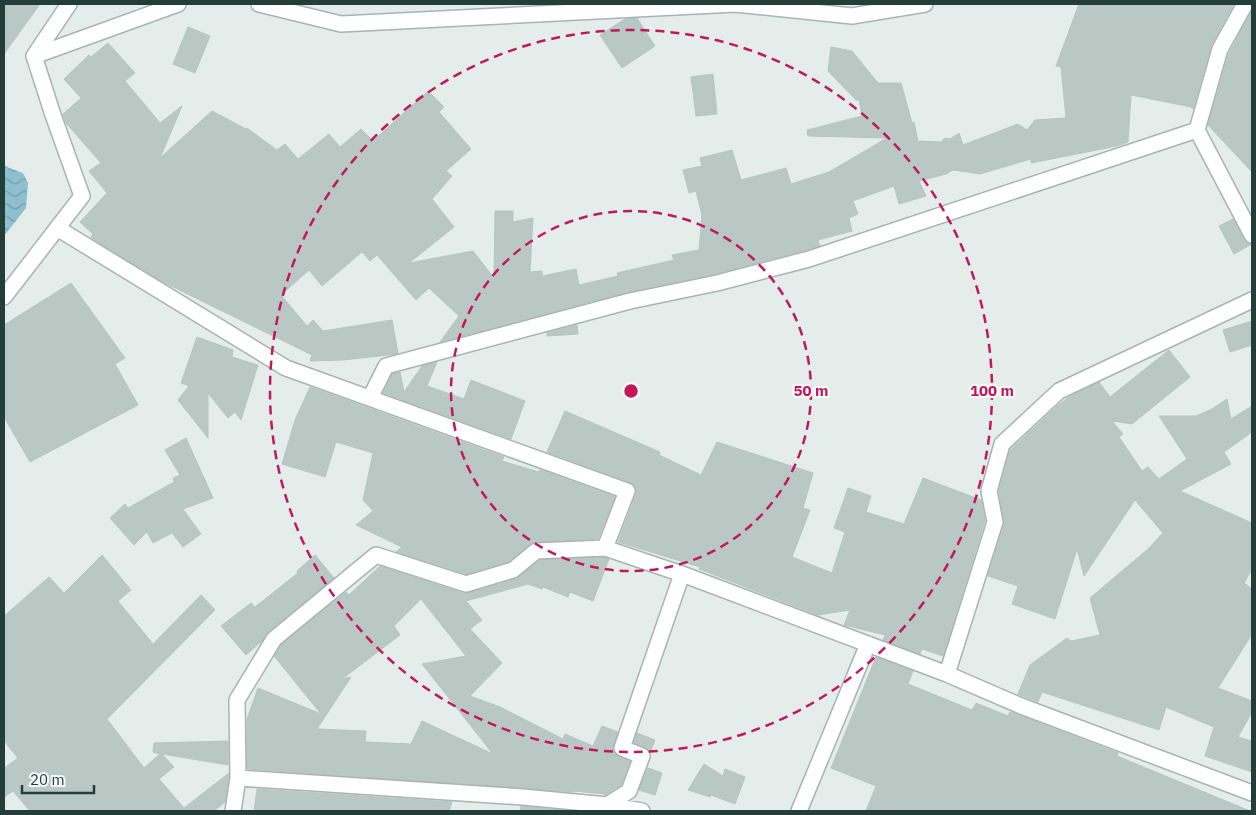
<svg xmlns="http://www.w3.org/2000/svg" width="1256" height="815" font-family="'IBM Plex Sans',sans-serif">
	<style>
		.water { fill: url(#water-waves) }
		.building { fill: #b9c8c3; stroke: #b6c6c1; fill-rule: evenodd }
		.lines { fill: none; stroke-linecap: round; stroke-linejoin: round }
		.minor-casing { stroke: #a6b5b1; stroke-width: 18 }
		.minor { stroke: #fff; stroke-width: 15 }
		.ring { fill: none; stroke: #c2185b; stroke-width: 2.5; stroke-dasharray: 9 6 }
		.centre { fill: #c2185b; stroke: #f4f9f7; stroke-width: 2.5 }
		.ring-label { font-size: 15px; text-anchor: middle; font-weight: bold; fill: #c2185b; stroke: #f4f9f7; stroke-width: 4.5; stroke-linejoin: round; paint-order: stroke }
	</style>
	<defs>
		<pattern id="water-waves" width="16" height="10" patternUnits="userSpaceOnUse" patternTransform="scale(1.25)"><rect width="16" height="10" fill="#8dc0d0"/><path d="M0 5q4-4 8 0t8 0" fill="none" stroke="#739daa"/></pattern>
	</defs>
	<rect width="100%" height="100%" fill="#e4edea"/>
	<path class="water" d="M4,165l5,3 14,5 5,10 -2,25 -22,28z"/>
	<path class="building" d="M4,4h36l-36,50z
		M1079,4h155l-23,42 -18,63 -2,-2 -60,-12 -3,47 -11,4 -86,17v-4l-51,15 -27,-4 -7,4 -27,7 7,15 -27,8 -5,-18 -41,15 5,13 -9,4 3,13 -34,9 2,6 -14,4 -91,24 -87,18 -188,50 19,-26 -30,-28 -13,12 -39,-45 -7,6 -8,-9 -40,34 -13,-16 -28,25 26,31 6,-6 10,11 69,-11 6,33 -2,1 -52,6 -34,1 2,-6 -151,-74 -67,-41 -3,-3 2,-3 -13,-12 27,-29 -18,-22 12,-8 -35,-40 -3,-9 18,-16 -17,-19 25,-24 2,2 17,-14 27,30 -10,8 35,42 22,-17 -22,52 52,-47 34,18 1,-1 30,22 8,-6 13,15 31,-25 11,13 21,-18 12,12 55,-50 16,16 -5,5 32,37 -25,22 6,5 -20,23 22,28 -45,36 64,-12 21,27 1,-67h18v11l20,-4 -3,54 12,-1v5l34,-7 3,16 39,-9 -1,-3 57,-13 -2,-5 27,-5 3,-35 -6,-24 -7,2 -6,-23 19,-4 -2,-8 32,-8 9,30 45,-12 5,16 38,-12 58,-34 -79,-2 -1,-6 55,-14 -3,-16h-3l-28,-29 3,-24 21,4 26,32h23l11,40 2,-1 4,19 23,1 4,-4 5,1 9,-6 4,12 55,-21 9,6 8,-10 31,-2 -5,-51 -5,-1z
		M1252,10v162l-44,-47 21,-72z
		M637,18l18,28 -33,22 -22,-33 25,-16z
		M188,27l22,9 -15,37 -22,-9z
		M713,74l4,40 -21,2 -5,-39z
		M1233,219l11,21 3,3 5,1 -18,10 -15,-28z
		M71,283l54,75 -10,6 23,41 -108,57 -26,-45v-92z
		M1252,321v24l-22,7 -7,-22z
		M577,325l1,9 -31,2v-3z
		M197,337l36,13 -1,7 26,8 -17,55 -6,-8 -7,6 -20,-25v45l-30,-38 11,-14 -8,-3z
		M1169,350l21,27 -58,47 -20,-3 11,13 -4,3 23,34 6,-4 11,12 28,-20 -28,-43h37l16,-7 15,-10 4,20 21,-13v26l-28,20 7,12 -51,27 72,32v46l-8,14 8,6v45l-34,54 34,13v11l-14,25 14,4v31l-47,-16 9,-29 -48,-20 -7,23 -117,-38 -4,10 -20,-8 12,-29 37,-27 4,3 29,-6 -10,-37 58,-49 15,-16 -28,-33 -51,76 -7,-27 -22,70 -43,-15 6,-18 -30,-10 16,-52 -5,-33 11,-41 47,-44 12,-9 30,-15 11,15z
		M437,362l-10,24 37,13 7,-19 54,21 -14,38 -128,-46 9,-19 8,-2 4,20 18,-26z
		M310,387l194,70 -2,4 37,11 1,-2 75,27 -17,42 -63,3 -5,2 -22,18 -42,12 -70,-22 6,-5 -46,-22 17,-14 -10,-11 10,-47 -37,-11 -11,35 -43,-13 13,-44z
		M565,411l95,41 -1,3 42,20 16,-33 96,31 -10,35 7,2 -18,47 40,16 13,-41 -11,-4 14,-40 23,8 -5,16 38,12 19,-46 58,22 4,21 -42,135 -21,-7 -2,5 -37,-14 2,-5 -41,-10 6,-15 -32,5 -119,-46 1,-2 -82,-25 18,-48v-5l-6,-7 -83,-30z
		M186,438l27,60 -30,11 18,25 -18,13 -11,-14 -19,10 -6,-11 -13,13 -24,-27 15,-14 3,4 46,-26 -1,-4 7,-3 -15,-25z
		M102,555l29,35 -13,11 35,43 48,-49 14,15 -108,109 37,49 16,-14 -7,-2 1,-9 74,-2v24l-66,-11 12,13 -15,12 25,29 45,-35 -4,29 -11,9h-184l-17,-20 -9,6v-29l14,-10 -14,-17v-125l45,-39 15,16z
		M315,555l19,23 -66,54 -6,9 -16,14 -25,-29 30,-23 4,4 43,-34 -1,-2z
		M604,557l5,2 -16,42 -23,-9 -2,5 -25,-10 -1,2 -14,-5 -62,17 16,19 -12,9 32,34 -32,33 30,11 63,32 2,-5 28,12 9,-20 16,6 -5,18 5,6 12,5 -9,24 -16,10 -1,-1 -30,-3v1l-327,-23v-50l11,-31 63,26 -47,-58 7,-11 65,-53 3,3 31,-29 83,27h5l48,-14 24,-19zM421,599l45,57 -44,8 71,90 -71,-33 -11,23 -46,-2 1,-11 -49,-2 34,-52 -9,2 58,-44 -6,-9z
		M876,657l37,14 -5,13 64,26 4,-7 32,13 2,-4 108,41 -1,3 133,55h-384l10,-25 -45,-18z
		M637,733l18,7 -5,13 -4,-5 -12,-5z
		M704,764l19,12 2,-7 20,8 -10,27 -24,-9 -1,2 -22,-7z
		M648,768l14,5 -7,22 -16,-5z
		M257,789l195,13 -3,9h-195z
		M521,806h1l48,5h-50z"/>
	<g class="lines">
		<defs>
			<path id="minor" d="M259,4l82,20 394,-20 117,12 73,-12
				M34,56l144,-52
				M1197,130l55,105
				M57,228l229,140 341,123 -22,57
				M4,297l78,-101 -29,-81 -19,-59 35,-52
				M370,398l16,-32 244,-65 87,-18 92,-24 388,-129 23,-81 25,-45
				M682,574l-60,174 20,8 -13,35 -22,14 -84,-8 -285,-19 -1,-78 37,-61 102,-84 90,29 47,-14 23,-19 69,-3 77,26 265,100 74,32 231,87
				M947,674l48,-152 -6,-31 13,-47 57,-53 193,-91
				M607,805l35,6
				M233,811l5,-33
				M799,811l69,-167"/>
		</defs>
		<use href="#minor" class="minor-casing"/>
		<use href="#minor" class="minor"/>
	</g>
	<g class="ring">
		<circle cx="631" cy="391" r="180"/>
		<circle cx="631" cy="391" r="361"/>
	</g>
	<circle cx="631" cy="391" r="8" class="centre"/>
	<g class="ring-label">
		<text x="811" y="396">50 m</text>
		<text x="992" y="396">100 m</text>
	</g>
	<rect width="1256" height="815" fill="none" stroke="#233e39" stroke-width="10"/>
	<path d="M22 785v8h72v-8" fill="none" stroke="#233e39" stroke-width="2.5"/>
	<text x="30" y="785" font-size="15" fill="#233e39" stroke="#f4f9f7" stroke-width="4" paint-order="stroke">20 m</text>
</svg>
